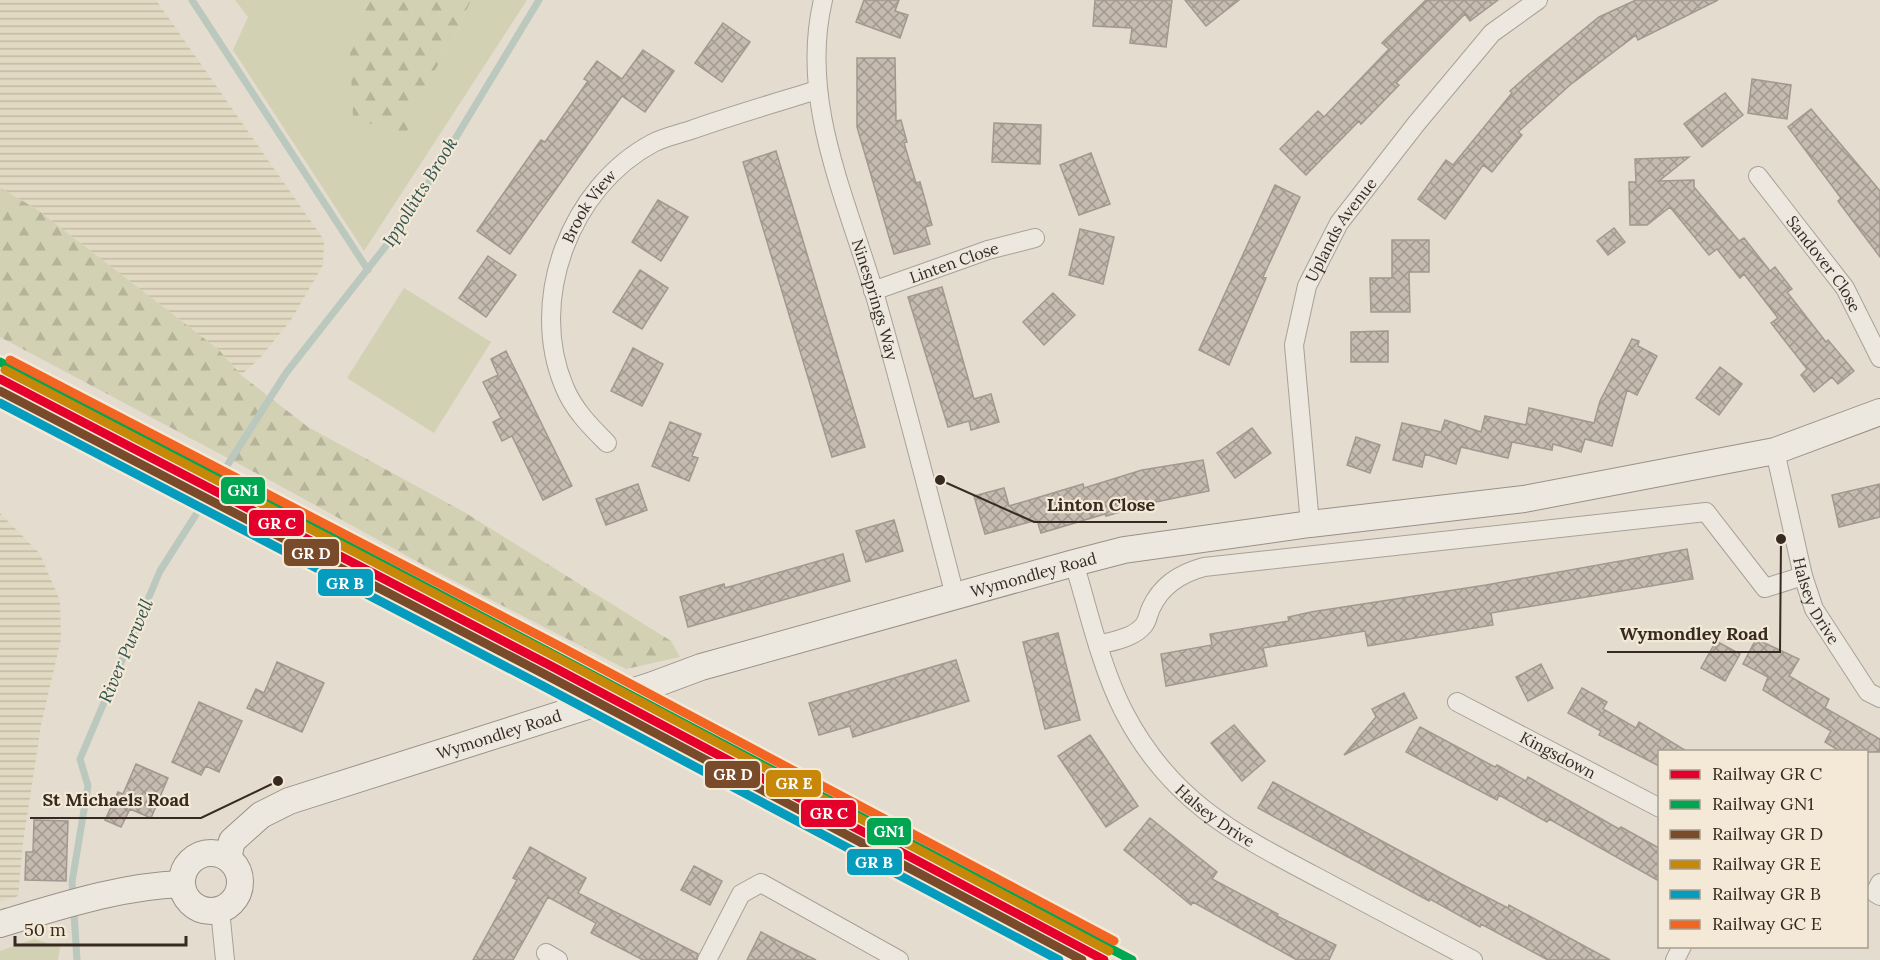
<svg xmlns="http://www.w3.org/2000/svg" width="1880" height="960" font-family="Lora,serif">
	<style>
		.farmland { fill: url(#farmland-rules) }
		.green { fill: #d2d1b3 }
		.forest { fill: url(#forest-firs) }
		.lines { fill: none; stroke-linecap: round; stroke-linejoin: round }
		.stream { stroke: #bac8be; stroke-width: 7 }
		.building { fill: url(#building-cross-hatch); stroke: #a3988f; stroke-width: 1.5 }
		.street-casing { stroke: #a8a198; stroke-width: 20 }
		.secondary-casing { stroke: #989188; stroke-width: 28 }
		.street { stroke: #ece8e0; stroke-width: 18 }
		.secondary { stroke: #ece8e0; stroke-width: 26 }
		.rail-1-casing { stroke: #f3e9d6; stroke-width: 14 }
		.rail-2-casing { stroke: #f3e9d6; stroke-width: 14 }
		.rail-3-casing { stroke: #f3e9d6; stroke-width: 14 }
		.rail-4-casing { stroke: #f3e9d6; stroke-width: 14 }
		.rail-5-casing { stroke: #f3e9d6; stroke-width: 14 }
		.rail-6-casing { stroke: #f3e9d6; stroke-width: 14 }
		.rail-1 { stroke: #e4002b; stroke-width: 9 }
		.rail-2 { stroke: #00a651; stroke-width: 9 }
		.rail-3 { stroke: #7a4b2a; stroke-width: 9 }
		.rail-4 { stroke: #c78708; stroke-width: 9 }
		.rail-5 { stroke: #069cbd; stroke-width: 9 }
		.rail-6 { stroke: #f26522; stroke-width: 9 }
		.labels { text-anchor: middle; stroke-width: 4.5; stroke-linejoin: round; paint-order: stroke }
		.street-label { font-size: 16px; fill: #372a21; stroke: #f3e9d6 }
		.water-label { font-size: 18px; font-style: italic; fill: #315551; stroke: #f3e9d6 }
		.leader { fill: none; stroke: #372a21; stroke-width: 2 }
		.callout-dot { fill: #372a21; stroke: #f3e9d6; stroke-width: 2 }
		.callout-label { font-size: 18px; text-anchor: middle; font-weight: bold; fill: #372a21; stroke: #f3e9d6; stroke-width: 4.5; stroke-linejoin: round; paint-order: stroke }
		.line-badge { stroke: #f3e9d6; stroke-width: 2 }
		.badge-label { font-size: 16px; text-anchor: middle; font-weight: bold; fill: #fff }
	</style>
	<defs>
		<pattern id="farmland-rules" width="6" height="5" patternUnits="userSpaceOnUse" patternTransform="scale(1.5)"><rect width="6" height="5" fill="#e1d9c1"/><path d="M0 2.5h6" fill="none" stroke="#c2baa6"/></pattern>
		<pattern id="forest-firs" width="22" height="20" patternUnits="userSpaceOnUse" patternTransform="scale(1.5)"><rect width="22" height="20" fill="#d2d1b3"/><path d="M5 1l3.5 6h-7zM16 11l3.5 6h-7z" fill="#b5b49a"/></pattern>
		<pattern id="building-cross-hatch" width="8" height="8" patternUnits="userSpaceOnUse" patternTransform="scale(1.5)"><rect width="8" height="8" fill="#c6bbb0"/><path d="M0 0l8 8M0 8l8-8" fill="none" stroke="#a2988f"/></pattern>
	</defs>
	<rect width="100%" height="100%" fill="#e3dccf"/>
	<path class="farmland" d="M0,0h156l168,240 -1,25 -32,55 -32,39 -18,16 -22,-25 -184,-142 -35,-20z
		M0,513l40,41 20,47 1,38 -20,86 -18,118 -5,53 -18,6z"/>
	<path class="green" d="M235,0h132l-17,51 55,86 17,-45 31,-52 18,-40h56l-163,251 -131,-201 15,-33z
		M404,288l87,54 -57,91 -87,-55z
		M34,939l26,8 -2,13h-58v-9z"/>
	<path class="forest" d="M367,0h104l-18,40 -31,52 -17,45 -52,-20 -3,-66z
		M0,188l35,20 184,142 22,25 67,52 156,85 207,129 9,16 -54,12 -197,-101 -154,-85 -275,-146z"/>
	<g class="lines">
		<path class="stream" d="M192,0l176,270
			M77,960l-5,-78 16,-96 -8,-27 80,-188 126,-198 103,-131 37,-55 113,-187"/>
	</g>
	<path class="building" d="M864,0h35l-4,11 13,4 -8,23 -44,-16z
		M1095,0h77l-6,47 -36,-4 2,-15 -39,-2z
		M1185,0h54l-33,26z
		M1426,0h72l-28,21 -5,-7 -69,69 3,2 -38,39 -2,-3 -53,54 -26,-26 38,-38 6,6 65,-68 -7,-6z
		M1636,0h82l-80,40 -2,-5 -66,50 -52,47 4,3 -30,37 -9,-7 -38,54 -27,-20 28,-39 7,5 59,-72 -2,-2 19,-17 70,-57z
		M723,23l27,19 -28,40 -27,-19z
		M643,50l31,21 -29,41 -23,-16 -112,158 -33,-23 64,-91 4,2 43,-61 -4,-2 13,-18 25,18z
		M857,58h38l1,63 5,-1 6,22 -3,1 12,40 4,-1 12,43 -7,2 5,17 -36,10 -37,-127z
		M1752,79l39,6 -4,34 -39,-6z
		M1725,93l18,22 -41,32 -18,-23z
		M1811,109l69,82v66l-42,-56 3,-3 -53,-71z
		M994,123l47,2 -1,39 -48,-2z
		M776,151l89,296 -33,10 -89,-295z
		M1091,153l19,51 -31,11 -19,-50z
		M1689,157l-30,24 35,-1v7l45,54 5,-3 26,33 5,-4 17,22 -5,3 39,50 2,-2 26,31 -16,13 -6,-7 -18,15 -13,-17 6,-6 -36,-46 7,-5 -34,-44 -4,4 -23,-29 -8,6 -39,-48 -23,18h-17l-1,-43h7l-1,-23z
		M1275,185l25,12 -37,80 3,1 -37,87 -30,-15z
		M658,200l30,17 -27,44 -29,-19z
		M1614,228l11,14 -17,13 -11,-14z
		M1080,229l34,8 -11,47 -34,-9z
		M1392,240h37v32h-20l1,40h-39l-1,-34h22z
		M488,256l28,19 -30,42 -27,-19z
		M640,270l28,18 -26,41 -29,-17z
		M942,287l32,112 17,-5 8,28 -28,8 -2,-9 -21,6 -40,-130z
		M1053,293l22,22 -31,30 -21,-23z
		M1388,331v31h-37v-30z
		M1632,339l7,2 -1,5 19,10 -20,39 -10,-5 -15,56 -27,-7 -4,13 -28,-8 -1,6 -40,-8 -4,16 -47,-11 -5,17 -31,-10 -3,13 -29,-7 9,-37 39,9 4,-12 36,12 4,-16 41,9 3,-17 65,15 6,-22z
		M633,348l30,16 -21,42 -31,-15z
		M506,351l66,135 -29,14 -31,-64 -10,5 -9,-19 8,-4 -18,-36 15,-7 -7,-16z
		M1720,367l22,17 -23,31 -23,-17z
		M670,422l31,12 -9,22 6,2 -9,23 -37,-15z
		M1252,428l19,25 -36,25 -18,-25z
		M1356,437l24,8 -10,28 -23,-8z
		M1203,460l6,31 -58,12 -45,13 -1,-2 -64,19 -4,-13 -52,14 -11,-38 30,-8 5,18 74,-22 1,4 58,-18z
		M638,484l9,26 -41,15 -10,-26z
		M1880,484v33l-41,10 -7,-32z
		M894,520l9,31 -37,11 -10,-31z
		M1687,549l6,30 -202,34 2,12 -125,21 -3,-15 -102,17 4,18 -101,20 -5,-32 51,-9 -2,-11 79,-13 -1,-4 23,-5 175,-27z
		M843,554l7,27 -162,46 -8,-30 44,-13 1,4z
		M1058,633l22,87 -35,9 -22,-87z
		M1756,639l43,20 -10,17 40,23 -4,9 55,31v13h-39l-16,-10 6,-11 -68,-41 5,-13 -25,-13z
		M1716,641l24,13 -15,27 -24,-13z
		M956,660l13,41 -116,36 -3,-11 -31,9 -10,-32z
		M277,662l47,21 -22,49 -55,-24 9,-19 8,4z
		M1541,664l12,24 -25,13 -12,-24z
		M1582,688l25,14 -4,7 33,19 3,-6 49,30h-29v14l-60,-31 2,-4 -33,-18z
		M1404,693l13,25 -73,37 32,-38 -4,-8z
		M199,702l43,19 -23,51 -13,-6 -5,9 -29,-13z
		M1234,725l31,36 -23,20 -31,-38z
		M1420,727l75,40 2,-2 29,16 2,-4 91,52 2,-2 38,21v33l-110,-62 -2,3 -48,-27 -2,5 -91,-48z
		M1090,735l48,71 -32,21 -48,-71z
		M136,764l32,14 -17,40 -21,-9 -9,18 -16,-7 13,-28 5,2z
		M1273,782l188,102 47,24 1,-3 101,55h-62l-67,-36 -1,3 -50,-28 -1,2 -171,-93z
		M1150,818l67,54 -5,7 66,35 -1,2 59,29 -7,15h-32l-104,-58 -2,3 -67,-55z
		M34,820l34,1 -2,60 -41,-1 1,-28h7z
		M530,847l56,31 -8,15 120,61 -2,6h-53l-52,-27 5,-10 -48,-26 -35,63h-40l44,-80 -4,-2z
		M694,866l28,15 -12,24 -29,-15z
		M761,932l23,12 32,16h-69z"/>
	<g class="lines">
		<defs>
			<g id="street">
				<path id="s1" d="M823,0c-24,101 23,197 51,292 29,101 55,203 81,304"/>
				<path id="s2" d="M1758,176l87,112 35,70"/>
				<path id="s3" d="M873,291l115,-41 47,-12"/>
				<path id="s4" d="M607,443c-17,-17 -34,-34 -43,-57 -36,-86 6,-199 89,-243 11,-6 26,-9 38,-13 42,-15 84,-27 126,-40"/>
				<path id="s5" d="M1775,451l28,125 11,33 54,83 12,6"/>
				<path id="s6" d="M1310,524l-16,-179 13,-59 32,-63 77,-99 76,-91 46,-33"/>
				<path id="s7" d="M1074,563c15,49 26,101 49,147 48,94 116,126 205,173 48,26 97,51 145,77"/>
				<path d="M1098,645c15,-4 36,-7 46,-20 4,-5 4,-11 7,-17 10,-22 30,-35 53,-41l502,-55 59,76 38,-12"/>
				<path id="s8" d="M1457,702l203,106"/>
				<path d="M1880,883l-5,10 5,3"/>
				<path d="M220,910l5,50"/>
				<path d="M546,953l12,7"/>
				<path d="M707,960l34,-66 20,-11 138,77"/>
				<path d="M1675,960l7,-14"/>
			</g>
			<g id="secondary">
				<circle cx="211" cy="882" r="29"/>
				<path id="s9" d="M228,858l4,-17 29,-26 28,-14 361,-115 51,-19 373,-104 50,-13 186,-26 214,-25 251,-48 105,-39"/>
				<path d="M0,924c58,-17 121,-38 181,-40"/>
			</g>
		</defs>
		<use href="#street" class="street-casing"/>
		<use href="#secondary" class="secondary-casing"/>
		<use href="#street" class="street"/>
		<use href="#secondary" class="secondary"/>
		<defs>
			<path id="rail-1" d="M0,379l553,288 551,293"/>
			<path id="rail-2" d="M0,362l1132,598"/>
			<path id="rail-3" d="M0,391l548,285 534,284"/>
			<path id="rail-4" d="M5,370l553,288 551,293"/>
			<path id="rail-5" d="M0,403l543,283 516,274"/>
			<path id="rail-6" d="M10,360l553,288 551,293"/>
		</defs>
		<use href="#rail-1" class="rail-1-casing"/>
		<use href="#rail-2" class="rail-2-casing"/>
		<use href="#rail-3" class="rail-3-casing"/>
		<use href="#rail-4" class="rail-4-casing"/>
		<use href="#rail-5" class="rail-5-casing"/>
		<use href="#rail-6" class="rail-6-casing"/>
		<use href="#rail-1" class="rail-1"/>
		<use href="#rail-2" class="rail-2"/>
		<use href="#rail-3" class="rail-3"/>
		<use href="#rail-4" class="rail-4"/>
		<use href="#rail-5" class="rail-5"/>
		<use href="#rail-6" class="rail-6"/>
	</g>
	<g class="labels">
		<g class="street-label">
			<text dy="6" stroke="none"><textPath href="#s4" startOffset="262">Brook View</textPath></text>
			<text dy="6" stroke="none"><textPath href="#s6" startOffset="306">Uplands Avenue</textPath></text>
			<text dy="6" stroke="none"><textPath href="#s3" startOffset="86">Linten Close</textPath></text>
			<text dy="6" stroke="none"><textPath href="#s2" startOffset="110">Sandover Close</textPath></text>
			<text dy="6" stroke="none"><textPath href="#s1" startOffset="308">Ninesprings Way</textPath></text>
			<text dy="6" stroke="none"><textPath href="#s9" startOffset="866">Wymondley Road</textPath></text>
			<text dy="6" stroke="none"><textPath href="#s5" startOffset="156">Halsey Drive</textPath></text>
			<text dy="6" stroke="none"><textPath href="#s9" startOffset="308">Wymondley Road</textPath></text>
			<text dy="6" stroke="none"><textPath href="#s8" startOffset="114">Kingsdown</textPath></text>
			<text dy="6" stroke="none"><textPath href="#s7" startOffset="297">Halsey Drive</textPath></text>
		</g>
		<g class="water-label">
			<text transform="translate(420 192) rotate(-58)" y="6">Ippollitts Brook</text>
			<text transform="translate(126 651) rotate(-67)" y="6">River Purwell</text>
		</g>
	</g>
	<path class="leader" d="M940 480L1034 522H1167M1781 539L1780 652H1607M278 781L201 818H30"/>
	<g class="callout-dot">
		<circle cx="940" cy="480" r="6"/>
		<circle cx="1781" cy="539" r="6"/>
		<circle cx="278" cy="781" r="6"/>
	</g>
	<g class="callout-label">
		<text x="1101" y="511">Linton Close</text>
		<text x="1694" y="640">Wymondley Road</text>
		<text x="116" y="806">St Michaels Road</text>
	</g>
	<g class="line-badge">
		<rect x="220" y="476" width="46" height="29" rx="6" fill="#00a651"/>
		<rect x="248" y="509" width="57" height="28" rx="6" fill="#e4002b"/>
		<rect x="283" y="538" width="57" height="29" rx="6" fill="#7a4b2a"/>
		<rect x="317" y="568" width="57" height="29" rx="6" fill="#069cbd"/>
		<rect x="704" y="760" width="57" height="29" rx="6" fill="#7a4b2a"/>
		<rect x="765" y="769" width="57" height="29" rx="6" fill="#c78708"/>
		<rect x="800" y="799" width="57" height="29" rx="6" fill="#e4002b"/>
		<rect x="866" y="817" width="46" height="29" rx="6" fill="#00a651"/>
		<rect x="846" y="848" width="57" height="28" rx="6" fill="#069cbd"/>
	</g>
	<g class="badge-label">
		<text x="243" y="496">GN1</text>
		<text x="277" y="529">GR C</text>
		<text x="311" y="559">GR D</text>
		<text x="345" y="589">GR B</text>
		<text x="733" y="780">GR D</text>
		<text x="794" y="789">GR E</text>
		<text x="829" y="819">GR C</text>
		<text x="889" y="837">GN1</text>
		<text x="874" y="868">GR B</text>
	</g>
	<rect x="1658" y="750" width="210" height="198" fill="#f3e9d6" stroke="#a89d8e" stroke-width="1.5"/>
	<rect x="1670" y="770" width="30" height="9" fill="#e4002b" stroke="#a89d8e" stroke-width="1.5"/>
	<text x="1712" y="780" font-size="18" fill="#372a21">Railway GR C</text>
	<rect x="1670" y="800" width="30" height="9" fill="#00a651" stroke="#a89d8e" stroke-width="1.5"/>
	<text x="1712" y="810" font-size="18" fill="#372a21">Railway GN1</text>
	<rect x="1670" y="830" width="30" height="9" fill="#7a4b2a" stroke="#a89d8e" stroke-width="1.5"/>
	<text x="1712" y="840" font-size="18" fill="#372a21">Railway GR D</text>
	<rect x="1670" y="860" width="30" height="9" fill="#c78708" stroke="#a89d8e" stroke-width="1.5"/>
	<text x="1712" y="870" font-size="18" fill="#372a21">Railway GR E</text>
	<rect x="1670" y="890" width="30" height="9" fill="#069cbd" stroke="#a89d8e" stroke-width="1.5"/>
	<text x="1712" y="900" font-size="18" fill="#372a21">Railway GR B</text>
	<rect x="1670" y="920" width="30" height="9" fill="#f26522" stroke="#a89d8e" stroke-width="1.5"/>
	<text x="1712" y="930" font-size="18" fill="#372a21">Railway GC E</text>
	<path d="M15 936v9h171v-9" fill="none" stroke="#372a21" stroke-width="3"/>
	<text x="24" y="936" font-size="18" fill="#372a21" stroke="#f3e9d6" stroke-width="4.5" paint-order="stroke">50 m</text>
</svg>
